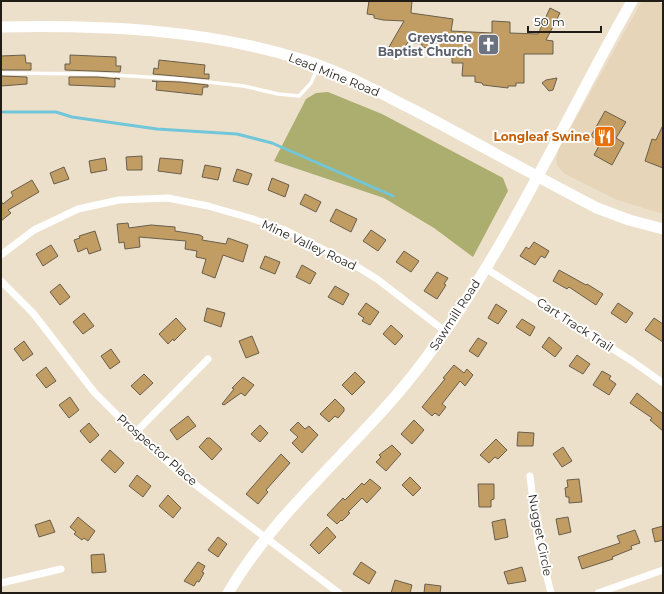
<svg xmlns="http://www.w3.org/2000/svg" width="664" height="594" font-family="Montserrat,sans-serif">
	<style>
		.built { fill: #e7d5ba }
		.forest { fill: #abae6e }
		.lines { fill: none; stroke-linecap: round; stroke-linejoin: round }
		.stream { stroke: #72c6d9; stroke-width: 3 }
		.building { fill: #c19d63; stroke: #695e4c }
		.lane { stroke: #fff; stroke-width: 3.5 }
		.street { stroke: #fff; stroke-width: 7 }
		.secondary { stroke: #fff; stroke-width: 11 }
		.labels { text-anchor: middle; stroke-width: 4; stroke-linejoin: round; paint-order: stroke }
		.worship-label { font-size: 12px; font-weight: bold; fill: #5b616d; stroke: #fff; text-anchor: end }
		.street-label { font-size: 12px; fill: #211c15; stroke: #fff }
		.food-label { font-size: 12px; font-weight: bold; fill: #c56008; stroke: #fff; text-anchor: end }
	</style>
	<rect width="100%" height="100%" fill="#ede0cb"/>
	<path class="built" d="M642,1h21v213l-46,-14 -52,-26 -7,-7 -2,-7 2,-10z"/>
	<path class="forest" d="M328,92l54,22 121,64 5,13 -35,66 -39,-29 -50,-30 -110,-37 32,-62 10,-6z"/>
	<g class="lines">
		<path class="stream" d="M1,112h55l16,5 85,12 80,5 35,9 121,53"/>
	</g>
	<path class="building" d="M369,1h43l-1,12 42,6 -2,12 41,2v-12l18,1v11l28,1 12,-26 10,5 -14,27 7,1v13h-29v29h-8v3h-8v2l-25,-3 -1,-2 -7,-1v-6h-13l1,-13h-11v-11l-30,-5v-3l-14,-2 -8,12 -11,-7 15,-26 -21,-1 -9,-2v-3l-7,-1z
		M25,55l1,8h5v7h-30v-14z
		M70,55l46,2v9h5l-1,6 -55,-2v-6h5z
		M159,60l46,5 -1,9h5v5l-56,-5 1,-6 4,1z
		M1,76l26,1v7l-26,2z
		M69,77h28l23,2 -5,-1v9l-46,-2z
		M557,78l-4,12 -4,1 -7,-8 4,-3z
		M152,81l28,1 28,3v2h-5l-1,8 -46,-5 1,-8z
		M605,111l21,11 -10,16 8,5 -12,22 -18,-10 7,-13 -10,-6z
		M663,125v43l-18,-7 7,-22 4,1z
		M142,156v14h-15l-1,-13z
		M105,158l2,12 -16,3 -2,-12z
		M160,158l23,2 -2,14 -23,-3z
		M205,165l16,3 -3,12 -16,-3z
		M64,167l5,12 -15,5 -4,-11z
		M237,169l15,5 -4,11 -15,-4z
		M272,178l17,7 -4,12 -17,-7z
		M32,180l7,12 -31,18 3,3 -10,8v-20l2,3 10,-8 -2,-4z
		M305,194l16,8 -5,10 -16,-8z
		M336,209l21,10 -6,13 -21,-11z
		M128,223l1,5 22,-3 24,2v4l25,4 3,2 -1,3 24,4 2,-6 20,7 -5,17 -20,-7 -8,23 -13,-5 4,-14 -10,-2 1,-6 -12,-2 1,-8 -47,-4 1,10 -15,2 -1,-7 -5,1 -2,-19z
		M371,230l15,10 -8,11 -15,-10z
		M95,231l6,19 -12,4 -2,-6 -9,4 -4,-12 6,-2 -1,-2z
		M534,242l15,9 -4,7 -4,-2 -6,9 -15,-9 6,-9 3,2z
		M51,245l7,11 -15,10 -7,-12z
		M404,251l15,10 -8,11 -15,-10z
		M265,256l15,6 -5,12 -15,-6z
		M302,265l14,8 -6,11 -14,-7z
		M559,270l27,15 1,-1 16,10 -7,11 -27,-18 -2,2 -14,-8z
		M437,272l11,6 -4,6 2,1 -9,14 -13,-8z
		M60,284l10,13 -10,8 -10,-13z
		M335,286l14,8 -6,11 -15,-8z
		M366,303l13,9 -9,13 -8,-4 2,-3 -6,-4z
		M618,303l15,10 -7,10 -15,-10z
		M496,304l11,7 -9,13 -10,-6z
		M207,308l18,5 -4,14 -17,-6z
		M84,313l10,13 -11,8 -10,-12z
		M176,318l10,11 -12,12 -1,-2 -5,5 -9,-10z
		M654,318l9,6v18l-18,-12z
		M522,319l13,8 -5,9 -14,-9z
		M391,325l12,11 -8,9 -12,-11z
		M252,336l7,17 -13,5 -7,-17z
		M549,337l13,11 -7,9 -13,-10z
		M478,338l9,5 -9,14 -9,-6z
		M24,341l9,13 -10,7 -9,-12z
		M111,349l9,13 -10,7 -9,-13z
		M577,355l13,9 -7,10 -14,-8z
		M454,365l10,8 3,-4 6,6 -8,11 -5,-5 -18,23 4,3 -7,9 -4,-3 -3,3 -10,-9 23,-28 -2,-1z
		M46,367l10,14 -10,7 -10,-13z
		M602,371l9,5 -2,3 7,5 -7,11 -16,-10z
		M355,372l10,10 -13,13 -10,-10z
		M144,374l9,9 -13,12 -9,-9z
		M243,377l11,8 -9,11 -4,-3 -17,12 -2,-1 12,-15 -2,-1z
		M637,393l26,21v17l-13,-11 2,-2 -22,-15z
		M70,397l9,13 -10,8 -10,-13z
		M335,399l9,9v3l-6,7 -3,-2 -6,6 -9,-8z
		M188,416l8,10 -19,14 -7,-10z
		M414,420l10,10 -12,14 -11,-10z
		M298,422l7,7 4,-3 9,9 -16,18 -10,-10 6,-6 -8,-7z
		M89,423l10,12 -9,8 -10,-12z
		M260,425l8,8 -8,9 -9,-8z
		M518,432l16,1 -1,13h-16z
		M207,438h3l12,11 -10,11 -13,-13z
		M496,439l11,11 -9,9 -3,-2 -6,6 -9,-8z
		M392,445l9,9 -15,17 -10,-9 5,-5 -2,-2z
		M563,447l9,14 -10,6 -9,-13z
		M110,450l14,13 -9,10 -14,-13z
		M281,454l9,9 -24,27 2,2 -10,12 -12,-10z
		M137,475l14,11 -8,11 -14,-11z
		M410,477l11,11 -8,8 -11,-11z
		M370,479l11,9 -14,15 -5,-5 -14,14 2,1 -8,8 -1,-1 -4,4 -10,-9 16,-17 2,2 17,-17 2,2z
		M579,479l3,23 -13,1v-6h-3l-1,-9 3,-1 -1,-7z
		M478,484h16v15l-3,1v7h-12z
		M168,495l13,13 -8,10 -14,-12z
		M78,517l17,14 -7,10 -4,-3 -2,2 -8,-6 2,-2 -6,-5z
		M568,517l3,15 -12,3 -3,-16z
		M505,519l3,18 -13,3 -3,-18z
		M50,520l5,12 -16,5 -4,-12z
		M663,526v14l-8,2 -3,-13z
		M327,527l9,10 -17,17 -9,-9z
		M635,530l5,13 -9,3 1,3 -20,8 1,2 -31,10 -4,-12 42,-14 -3,-7z
		M218,537l9,7 -9,13 -10,-7z
		M104,554l2,18 -14,1 -1,-18z
		M198,562l7,4 -3,6 2,1 -5,9 -2,-1 -3,5 -10,-5z
		M361,562l15,10 -7,12 -16,-10z
		M522,567l4,14 -18,3 -4,-12z
		M395,580l17,5 -2,8h-19z
		M425,584l16,2 -1,7h-16z"/>
	<g class="lines">
		<path class="lane" d="M661,1h2
			M1,73l96,1 83,5 64,7 34,8 21,2 12,-13 7,-16"/>
		<path class="street" d="M1,255l33,-25 44,-21 41,-9 49,-2 40,8 42,12 35,12 71,36 21,13 69,53
			M485,268l147,93 31,22
			M1,281l32,32 61,79 41,41 46,41 158,119
			M135,433l73,-74
			M530,476l8,66 13,51
			M1,583l60,-14
			M598,593l65,-23"/>
		<path class="secondary" d="M1,27c102,-2 205,2 303,33 38,12 74,32 110,50 61,32 121,66 183,98l32,12 34,9
			M228,593c53,-90 137,-152 198,-235 82,-110 138,-238 206,-357"/>
	</g>
	<defs>
		<symbol id="church-square" viewBox="-11 -11 22 22"><rect x="-9" y="-9" width="18" height="18" rx="4" fill="#6b7280" stroke="#fff"/><path d="M-1.2-6h2.4v3.5h3.3v2.4h-3.3V6h-2.4V-.1h-3.3v-2.4h3.3Z" fill="#fff"/></symbol>
		<symbol id="restaurant-square" viewBox="-11 -11 22 22"><rect x="-9" y="-9" width="18" height="18" rx="4" fill="#e8710a" stroke="#fff"/><path d="M-5-6h1v4h1v-4h1v4h1v-4h1v5L-1.5 .5V6h-2V.5L-5-1ZM5-6V6H3V1.5H1.5Q1.5-4 5-6Z" fill="#fff"/></symbol>
	</defs>
	<g fill-rule="evenodd">
		<use href="#church-square" x="476" y="32" width="25" height="25"/>
		<use href="#restaurant-square" x="592" y="124" width="25" height="25"/>
	</g>
	<g class="labels">
		<g class="worship-label">
			<text x="472" y="42">Greystone<tspan x="472" dy="14">Baptist Church</tspan></text>
		</g>
		<g class="street-label">
			<text transform="translate(334 75) rotate(22)" y="4">Lead Mine Road</text>
			<text transform="translate(309 245) rotate(25)" y="4">Mine Valley Road</text>
			<text transform="translate(455 315) rotate(-57)" y="4">Sawmill Road</text>
			<text transform="translate(575 325) rotate(33)" y="4">Cart Track Trail</text>
			<text transform="translate(157 450) rotate(41)" y="4">Prospector Place</text>
			<text transform="translate(540 535) rotate(79)" y="4">Nugget Circle</text>
		</g>
		<g class="food-label">
			<text x="590" y="141">Longleaf Swine</text>
		</g>
	</g>
	<rect width="664" height="594" fill="none" stroke="#211c15" stroke-width="4"/>
	<path d="M528 26v6h73v-6" fill="none" stroke="#211c15" stroke-width="2"/>
	<text x="534" y="26" font-size="12" fill="#211c15" stroke="#ffffff" stroke-width="3" paint-order="stroke">50 m</text>
</svg>
